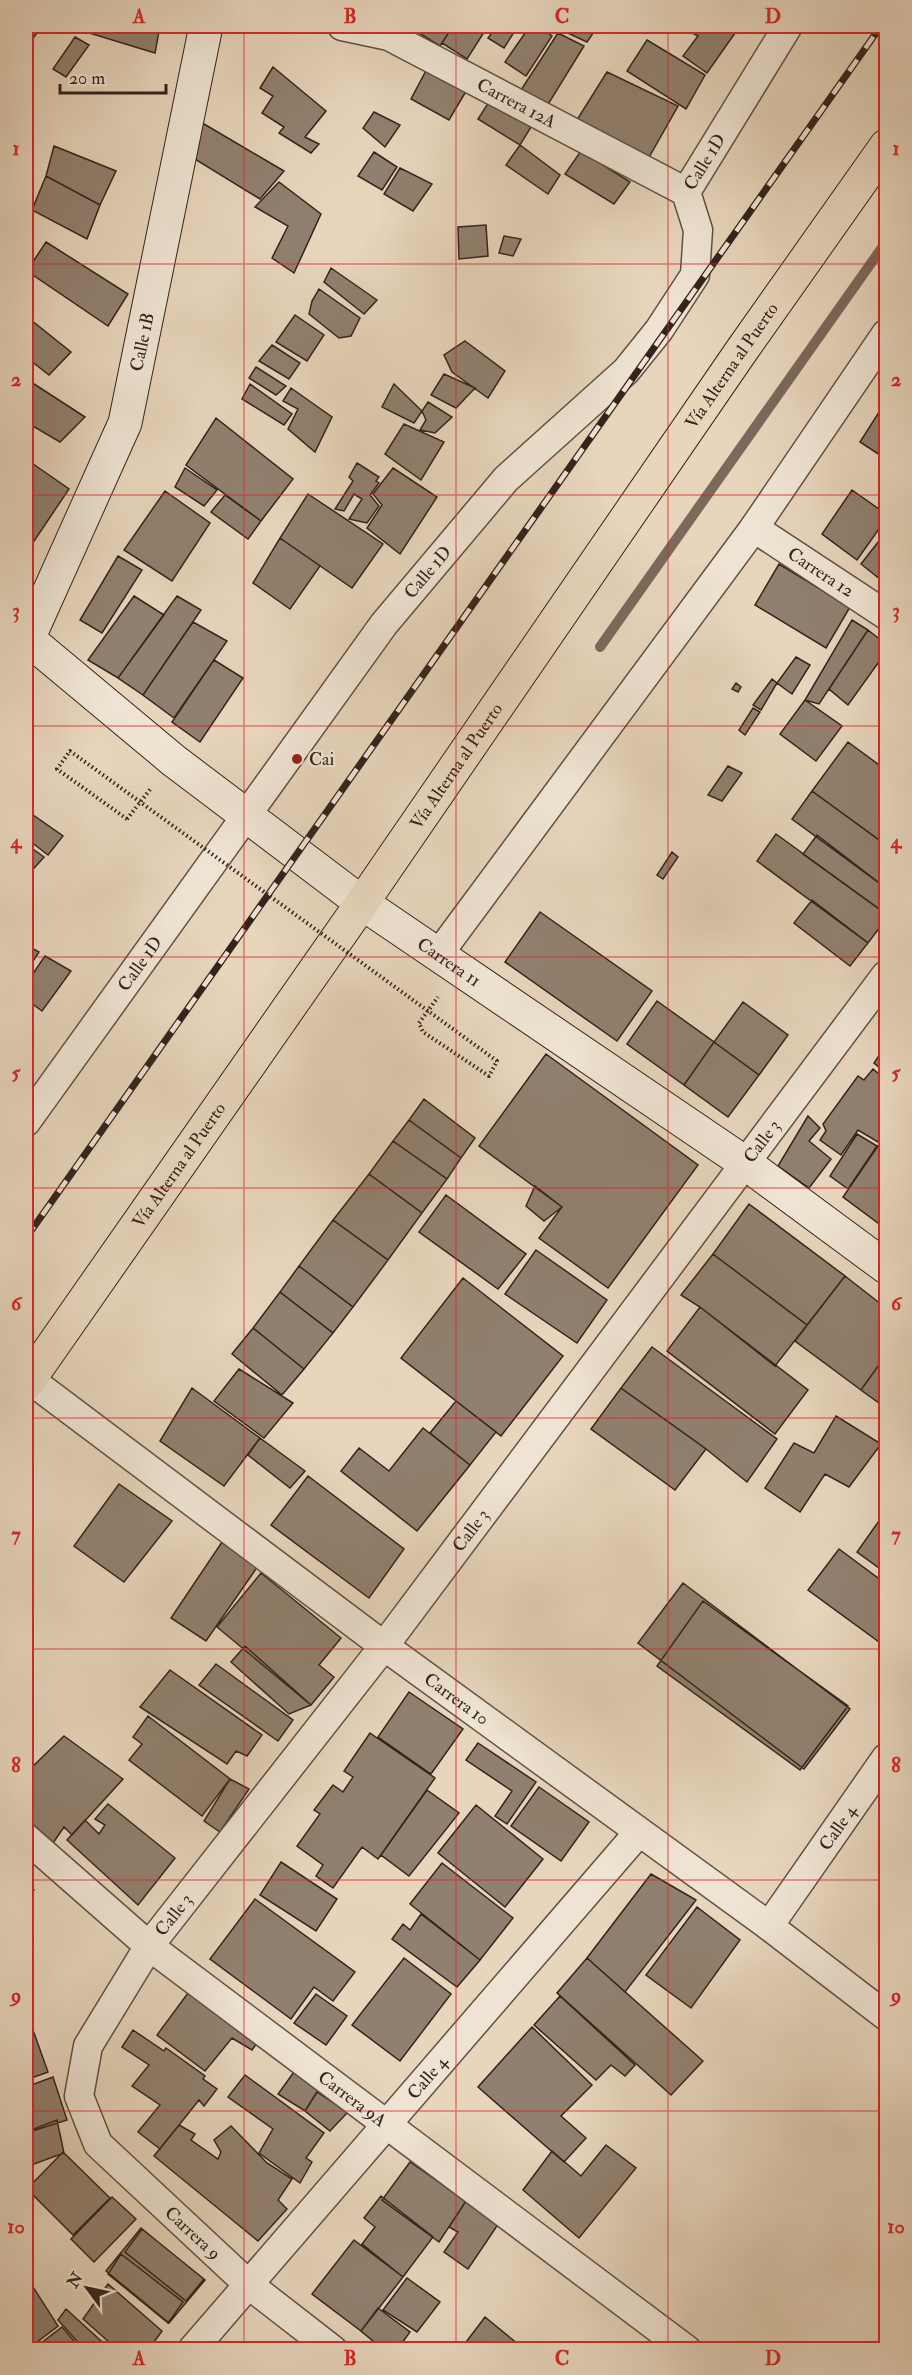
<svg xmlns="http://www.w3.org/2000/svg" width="912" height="2375" font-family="'IM FELL Double Pica',serif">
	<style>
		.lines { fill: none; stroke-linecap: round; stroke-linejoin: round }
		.stream { stroke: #7b695c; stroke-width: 10 }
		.building { fill: #91806f; stroke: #34231c; stroke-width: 1.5 }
		.street-casing { stroke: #615044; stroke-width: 31 }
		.secondary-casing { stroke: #34231c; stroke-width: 35 }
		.primary-casing { stroke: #34231c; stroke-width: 35 }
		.path { stroke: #34231c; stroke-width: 4; stroke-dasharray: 1.5 3; stroke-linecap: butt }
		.street { stroke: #efe4d3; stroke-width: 28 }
		.secondary { stroke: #efe4d3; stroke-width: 33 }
		.primary { stroke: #e7d5bc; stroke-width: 33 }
		.rail-casing { stroke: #34231c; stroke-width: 7 }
		.rail { stroke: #efe4d3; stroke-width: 4.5; stroke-dasharray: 14; stroke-linecap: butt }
		.path-bridge { stroke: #34231c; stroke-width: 4; stroke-dasharray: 1.5 3; stroke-linecap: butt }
		.grid { fill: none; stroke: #d62828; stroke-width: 1.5; stroke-opacity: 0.55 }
		.poi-dot { fill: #8f2418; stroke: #efe4d3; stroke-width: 2 }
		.labels { text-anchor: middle; stroke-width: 4.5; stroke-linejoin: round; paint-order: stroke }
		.street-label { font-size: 18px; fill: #34231c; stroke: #efe4d3 }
		.poi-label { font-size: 18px; fill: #34231c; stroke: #efe4d3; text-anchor: start }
		.neatline { fill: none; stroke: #d62828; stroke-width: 2 }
		.grid-label { font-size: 20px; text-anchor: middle; font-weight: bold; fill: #d62828 }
	</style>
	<rect width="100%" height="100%" fill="#e7d5bc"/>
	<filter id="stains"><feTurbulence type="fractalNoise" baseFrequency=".00333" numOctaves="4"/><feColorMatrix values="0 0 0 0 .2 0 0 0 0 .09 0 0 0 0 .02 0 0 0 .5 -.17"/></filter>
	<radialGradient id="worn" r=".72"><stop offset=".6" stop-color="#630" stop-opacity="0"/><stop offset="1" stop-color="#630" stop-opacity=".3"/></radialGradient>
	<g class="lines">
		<path class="stream" d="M600,647l286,-405"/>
	</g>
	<path class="building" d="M26,26h16l-16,22z
		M88,26h72l-5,27 -69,-21z
		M413,26h40l-13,20 -29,-18z
		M453,26h35l-21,33 -25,-16z
		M497,26h21l-14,22 -16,-10z
		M530,26h7l15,10 -26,40 -21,-14z
		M563,26h35l-11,16 -26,-12z
		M679,26h61l-33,47 -24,-17 15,-20z
		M558,33l26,13 -37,60 -26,-16z
		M75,37l14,8 -23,32 -13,-8z
		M647,40l58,35 -19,34 -59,-38z
		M273,67l53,44 -21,26 14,7 -8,9 -32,-20 5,-6 -22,-14 11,-17 -13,-8z
		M428,67l40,21 -19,32 -38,-21z
		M607,72l71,34 -30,53 -73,-36z
		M489,102l42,25 -11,18 -42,-26z
		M374,112l26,13 -15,22 -22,-19z
		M199,121l85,50 -24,28 -75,-46z
		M520,145l40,30 -12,19 -42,-29z
		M54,146l62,25 -16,34 -54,-29z
		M581,151l49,31 -16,22 -49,-30z
		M374,152l23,15 -15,23 -24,-14z
		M400,168l32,16 -19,27 -29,-17z
		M46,176l54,29 -13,34 -55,-29z
		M279,182l42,32 -27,59 -22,-15 16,-32 -33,-19z
		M486,225l2,31 -29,3 -1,-32z
		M504,236l17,3 -8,17 -14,-3z
		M46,242l82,52 -20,32 -81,-55z
		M331,268l46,32 -13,14 -40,-32z
		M319,289l41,29 -9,18 -12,2 -30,-24 3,-13z
		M295,315l29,20 -17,26 -31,-19z
		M26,316l45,36 -22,23 -23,-18z
		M465,341l40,30 -17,27 -36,-26 -8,-17z
		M272,345l28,18 -11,16 -30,-18z
		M256,367l30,19 -10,9 -27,-17z
		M444,374l31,14 -19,20 -25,-13z
		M31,382l54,35 -25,25 -34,-20v-32z
		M250,384l42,30 -8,11 -42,-26z
		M394,384l28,27 -8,12 -32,-16z
		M291,388l41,29 -17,35 -27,-23 10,-20 -15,-8z
		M886,401v58l-26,-17z
		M428,402l24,15 -17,16 -15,-3 6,-10 -4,-9z
		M216,418l77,61 -32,42 -75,-56z
		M404,424l40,18 -23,38 -36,-26z
		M26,459l43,30 -43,64z
		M357,463l22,14 -3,4 3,2 -9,12 9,11 -12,17 -18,-4 13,-20 -8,-5 -10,17 -9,-2 18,-28 -4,-4z
		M185,468l32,22 -13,16 -29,-19z
		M393,468l44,29 -37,57 -33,-26 15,-23 -9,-11z
		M852,490l34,24v5l-29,41 -35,-26z
		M165,491l45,32 -38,58 -48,-31z
		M308,494l75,50 -31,44 -72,-50z
		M225,495l36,26 -13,18 -37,-27z
		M886,532v52l-25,-20z
		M280,538l40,28 -30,43 -37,-26z
		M118,556l24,14 -40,63 -22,-13z
		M779,564l71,43 -24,41 -71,-43z
		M134,596l30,19 -46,63 -30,-18z
		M177,596l24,14 -58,85 -25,-17z
		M852,620l16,10 -49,74 -14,-4z
		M193,622l34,19 -53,77 -31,-23z
		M868,630l18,14v8l-38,53 -19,-16z
		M796,657l14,8 -18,29 -15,-11z
		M214,660l29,18 -43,64 -28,-20z
		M772,679l5,4 -16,27 -8,-5z
		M736,683l5,4 -3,5 -6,-3z
		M805,700l37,26 -26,35 -36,-27z
		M753,708l7,4 -15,23 -6,-5z
		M848,742l38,28v75l-74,-54z
		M728,766l14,7 -20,28 -14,-6z
		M812,791l74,54v43l-94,-69z
		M26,810l37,26 -15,19 -22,-17z
		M776,834l110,80v5l-18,24 -111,-82z
		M817,835l69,53v26l-83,-60z
		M26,844l18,13 -17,19 -1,-1z
		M672,852l6,5 -15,22 -6,-4z
		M812,900l56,43 -18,23 -56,-43z
		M540,912l112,79 -35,50 -112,-79z
		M26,945l13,7 -13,20z
		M45,956l26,15 -29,40 -16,-12v-15z
		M657,1001l57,41 -30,43 -57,-41z
		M743,1002l45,33 -29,40 -45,-33z
		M714,1042l45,33 -31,42 -44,-32z
		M886,1045v28l-12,-10z
		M546,1054l152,111 -90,123 -69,-50 23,-31 -83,-61z
		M873,1069l13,11v59l-3,6 -25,-15 -17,25 -21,-15 6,-9 -3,-7 35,-48 6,4z
		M424,1099l51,39 -14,20 -52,-38z
		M808,1116l12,12 -11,13 22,18 -22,29 -31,-22z
		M409,1120l52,38 -14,21 -54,-38z
		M857,1134l20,12 -29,43 -18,-13z
		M393,1141l54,38 -25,34 -53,-39z
		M880,1143l6,5v81l-43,-32z
		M369,1174l53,39 -34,47 -55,-40z
		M535,1186l27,21 -18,14 -18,-15z
		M446,1195l80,59 -28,35 -79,-57z
		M749,1204l96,72 -38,49 -94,-71z
		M333,1220l55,40 -35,47 -54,-41z
		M536,1250l71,50 -30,43 -72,-49z
		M713,1254l94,71 -32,41 -75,-59 -19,-12z
		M299,1266l54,41 -20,26 -53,-41z
		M845,1276l41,32v47l-25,35 -66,-49z
		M463,1278l100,78 -62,80 -100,-78z
		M280,1292l53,41 -29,36 -51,-41z
		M700,1307l108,83 -33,44 -108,-83z
		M253,1328l51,41 -22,26 -50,-41z
		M652,1347l125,92 -30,43 -41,-33 -85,-61z
		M886,1355v53l-25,-18z
		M239,1369l54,34 -29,35 -50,-37z
		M192,1388l68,50 -36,48 -64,-45z
		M621,1388l85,61 -31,41 -84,-61z
		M456,1401l40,31 -26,33 -40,-32z
		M836,1416l45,28 -32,43 -24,-13 -25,38 -35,-24 29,-45 20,10z
		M423,1428l47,37 -53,66 -76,-60 18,-23 30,23z
		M260,1438l45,33 -15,17 -42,-33z
		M308,1476l96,73 -35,49 -98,-73z
		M119,1484l53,37 -48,61 -50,-36z
		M886,1511v62l-29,-21z
		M222,1542l36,24 -52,75 -35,-23z
		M839,1549l47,35v63l-78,-57z
		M261,1573l80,65 -22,27 15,12 -23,28 -94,-78z
		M683,1583l167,126 -46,60 -166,-126z
		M703,1601l145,105 -48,64 -143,-104z
		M245,1646l66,59 -22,9 -58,-52z
		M216,1664l77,56 -15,21 -79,-56z
		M170,1670l92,65 -15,21 -11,-5 -9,13 -87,-57z
		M409,1692l54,37 -32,45 -53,-37z
		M148,1716l82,63 -28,37 -73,-56 13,-16 -9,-7z
		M370,1733l65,45 -57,81 -16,-12 -29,41 -17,-12 7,-11 -26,-19 23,-32 -6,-4 19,-25 10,7 10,-15 -9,-6z
		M64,1736l59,43 -51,56 -8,-8 -11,16 -27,-25v-45z
		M478,1743l58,39 -29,42 -12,-8 17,-25 -46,-31z
		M230,1779l19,10 -29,43 -16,-11z
		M539,1787l50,35 -28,39 -50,-35z
		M427,1790l32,23 -50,63 -28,-21z
		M108,1804l67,54 -37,47 -71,-65 18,-20 14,14 6,-9 -10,-6z
		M476,1805l67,54 -38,48 -67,-54z
		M281,1862l56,37 -21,32 -56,-36z
		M442,1863l71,55 -33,42 -70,-56z
		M651,1874l45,26 -71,92 -38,-34z
		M26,1885l8,5 -8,10z
		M255,1899l100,73 -22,29 -19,-14 -23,32 -81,-60z
		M697,1907l43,33 -49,68 -45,-33z
		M421,1914l59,46 -23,27 -65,-48 11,-15 7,6z
		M404,1958l47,36 -51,67 -48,-36z
		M587,1958l116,103 -32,34 -114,-102z
		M191,1989l70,48 -9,13 -20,-12 -27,33 -48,-36z
		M316,1994l31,22 -21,29 -32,-22z
		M560,1996l75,69 -10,11 -14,-11 -15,15 -62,-55z
		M29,2019l19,53 -22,8v-60z
		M532,2027l60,58 -31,31 25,22 -22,24 -86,-75z
		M133,2030l31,21 2,-3 39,28 -2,3 14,10 -13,17 -5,-6 -39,49 -22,-17 22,-27 -28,-19 17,-21 -27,-18z
		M294,2072l26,15 -15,24 -27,-17z
		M245,2075l79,58 -18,25 6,4 -12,21 -41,-30 14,-24 -45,-32z
		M53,2077l14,43 -41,13v-46z
		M317,2092l31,20 -18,19 -25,-20z
		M57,2120l7,33 -38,14v-35z
		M179,2125l16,9 -4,6 27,19 3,-7 -7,-12 17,-14 36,37 25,16 -14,21 9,9 -29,32 -104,-85z
		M606,2145l30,23 -57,70 -56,-48 29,-39 29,25z
		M63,2152l47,46 -37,37 -46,-46z
		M410,2162l56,39 -27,41 -57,-42z
		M381,2196l52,41 -30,40 -41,-33 13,-17 -11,-9z
		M112,2197l24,22 -42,43 -23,-23z
		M466,2201l33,22 -31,46 -24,-17 14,-20 -9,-5z
		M141,2228l64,52 -36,43 -63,-52z
		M142,2229l62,50 -18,22 -61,-49z
		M354,2240l49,37 -42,54 -49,-37z
		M121,2254l62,48 -15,21 -60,-49z
		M26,2276l32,50 -25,19 -7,-13z
		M407,2278l33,24 -23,30 -34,-22z
		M108,2284l54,47 -14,19h-30l-35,-31z
		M378,2308l32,24 -13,18h-13l-23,-19z
		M66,2309l45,41h-26l-27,-30z
		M485,2317l39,32 -64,1z
		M62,2327l20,23h-38l-4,-6z
		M267,2343l8,5 5,-3 7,5h-25z"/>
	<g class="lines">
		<defs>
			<g id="street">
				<path id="s1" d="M342,26l47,10 297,156"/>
				<path id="s2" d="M754,528l132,87"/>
				<path d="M438,955l316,-427 132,-194"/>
				<path id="s3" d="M26,1122l358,-498 122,-145 120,-108 33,-41 36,-55 3,-45 -12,-38 102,-166"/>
				<path id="s4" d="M29,1379l355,267 385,280 117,90"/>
				<path id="s5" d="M26,1838l123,108 538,404"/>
				<path id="s6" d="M769,1926l117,-168"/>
				<path id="s7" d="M192,2350l447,-518"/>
				<path id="s8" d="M333,2350l-85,-66 -150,-140 -19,-48 9,-50 61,-100 235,-300 502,-671"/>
			</g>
			<g id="secondary">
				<path id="s9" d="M206,26l-81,397 -97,216 145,121 189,143 383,260 141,104"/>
			</g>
			<g id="primary">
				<path id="s10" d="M26,1384l336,-481 380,-553 144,-204"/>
			</g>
		</defs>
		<use href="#street" class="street-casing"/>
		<use href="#secondary" class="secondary-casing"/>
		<use href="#primary" class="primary-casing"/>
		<path class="path" d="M127,819l25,-32
			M419,1023l19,-26"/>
		<use href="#street" class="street"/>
		<use href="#secondary" class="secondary"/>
		<use href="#primary" class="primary"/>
		<defs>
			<path id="rail" d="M26,1238l855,-1212"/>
		</defs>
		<use href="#rail" class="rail-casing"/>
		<use href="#rail" class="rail"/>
		<path class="path-bridge" d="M127,819l-70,-50 13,-18 427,310 -8,15 -66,-44 -4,-9"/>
	</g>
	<path class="grid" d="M244,26v2324M456,26v2324M668,26v2324M26,264h860M26,495h860M26,726h860M26,957h860M26,1188h860M26,1418h860M26,1649h860M26,1880h860M26,2111h860"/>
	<circle class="poi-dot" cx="297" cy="759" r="6"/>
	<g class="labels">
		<g class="street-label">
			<text dy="6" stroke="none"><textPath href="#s1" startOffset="192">Carrera 12A</textPath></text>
			<text dy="6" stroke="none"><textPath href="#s3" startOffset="1203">Calle 1D</textPath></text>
			<text transform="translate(142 342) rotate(-78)" y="6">Calle 1B</text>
			<text dy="6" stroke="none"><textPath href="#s10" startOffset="1239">Vía Alterna al Puerto</textPath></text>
			<text dy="6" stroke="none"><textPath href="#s3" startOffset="681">Calle 1D</textPath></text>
			<text dy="6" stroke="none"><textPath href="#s2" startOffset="80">Carrera 12</textPath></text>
			<text dy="6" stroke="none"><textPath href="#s10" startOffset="753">Vía Alterna al Puerto</textPath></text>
			<text dy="6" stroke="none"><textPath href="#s9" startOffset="1173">Carrera 11</textPath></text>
			<text dy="6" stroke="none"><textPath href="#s3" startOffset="195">Calle 1D</textPath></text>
			<text dy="6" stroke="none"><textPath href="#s8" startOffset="1544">Calle 3</textPath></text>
			<text dy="6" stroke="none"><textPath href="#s10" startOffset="267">Vía Alterna al Puerto</textPath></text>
			<text dy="6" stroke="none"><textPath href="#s8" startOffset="1058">Calle 3</textPath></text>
			<text dy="6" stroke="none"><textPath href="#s4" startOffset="534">Carrera 10</textPath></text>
			<text dy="6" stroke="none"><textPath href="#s6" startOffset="120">Calle 4</textPath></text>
			<text dy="6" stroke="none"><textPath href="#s8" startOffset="572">Calle 3</textPath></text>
			<text dy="6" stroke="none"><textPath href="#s7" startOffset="360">Calle 4</textPath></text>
			<text dy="6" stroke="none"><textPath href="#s5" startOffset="418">Carrera 9A</textPath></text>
			<text transform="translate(193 2233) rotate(43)" y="6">Carrera 9</text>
		</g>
		<g class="poi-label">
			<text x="309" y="765">Cai</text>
		</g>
	</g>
	<rect width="912" height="2375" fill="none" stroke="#e7d5bc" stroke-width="66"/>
	<g transform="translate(87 2288) rotate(303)" stroke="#efe4d3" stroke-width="4.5" paint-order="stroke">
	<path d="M0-4.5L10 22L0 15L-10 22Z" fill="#34231c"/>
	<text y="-9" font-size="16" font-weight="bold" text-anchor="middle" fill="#34231c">N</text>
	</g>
	<path d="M60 84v9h106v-9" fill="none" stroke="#34231c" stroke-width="3"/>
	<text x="69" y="84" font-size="18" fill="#34231c" stroke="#efe4d3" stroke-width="4.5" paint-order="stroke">20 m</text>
	<rect x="33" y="33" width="846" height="2309" class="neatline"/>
	<g class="grid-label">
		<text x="139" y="23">A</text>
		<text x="350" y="23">B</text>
		<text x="562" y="23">C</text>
		<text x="773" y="23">D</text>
		<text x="16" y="155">1</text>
		<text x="896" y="155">1</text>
		<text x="16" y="386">2</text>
		<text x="896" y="386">2</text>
		<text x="16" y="617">3</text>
		<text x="896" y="617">3</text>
		<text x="16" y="848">4</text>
		<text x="896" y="848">4</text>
		<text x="16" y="1079">5</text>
		<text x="896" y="1079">5</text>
		<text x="16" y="1310">6</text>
		<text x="896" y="1310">6</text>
		<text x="16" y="1541">7</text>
		<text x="896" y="1541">7</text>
		<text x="16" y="1772">8</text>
		<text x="896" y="1772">8</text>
		<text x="16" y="2002">9</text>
		<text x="896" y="2002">9</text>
		<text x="16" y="2233">10</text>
		<text x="896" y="2233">10</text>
		<text x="139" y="2365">A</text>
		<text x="350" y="2365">B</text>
		<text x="562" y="2365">C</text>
		<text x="773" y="2365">D</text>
	</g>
	<rect width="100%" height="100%" filter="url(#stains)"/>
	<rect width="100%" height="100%" fill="url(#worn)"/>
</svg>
